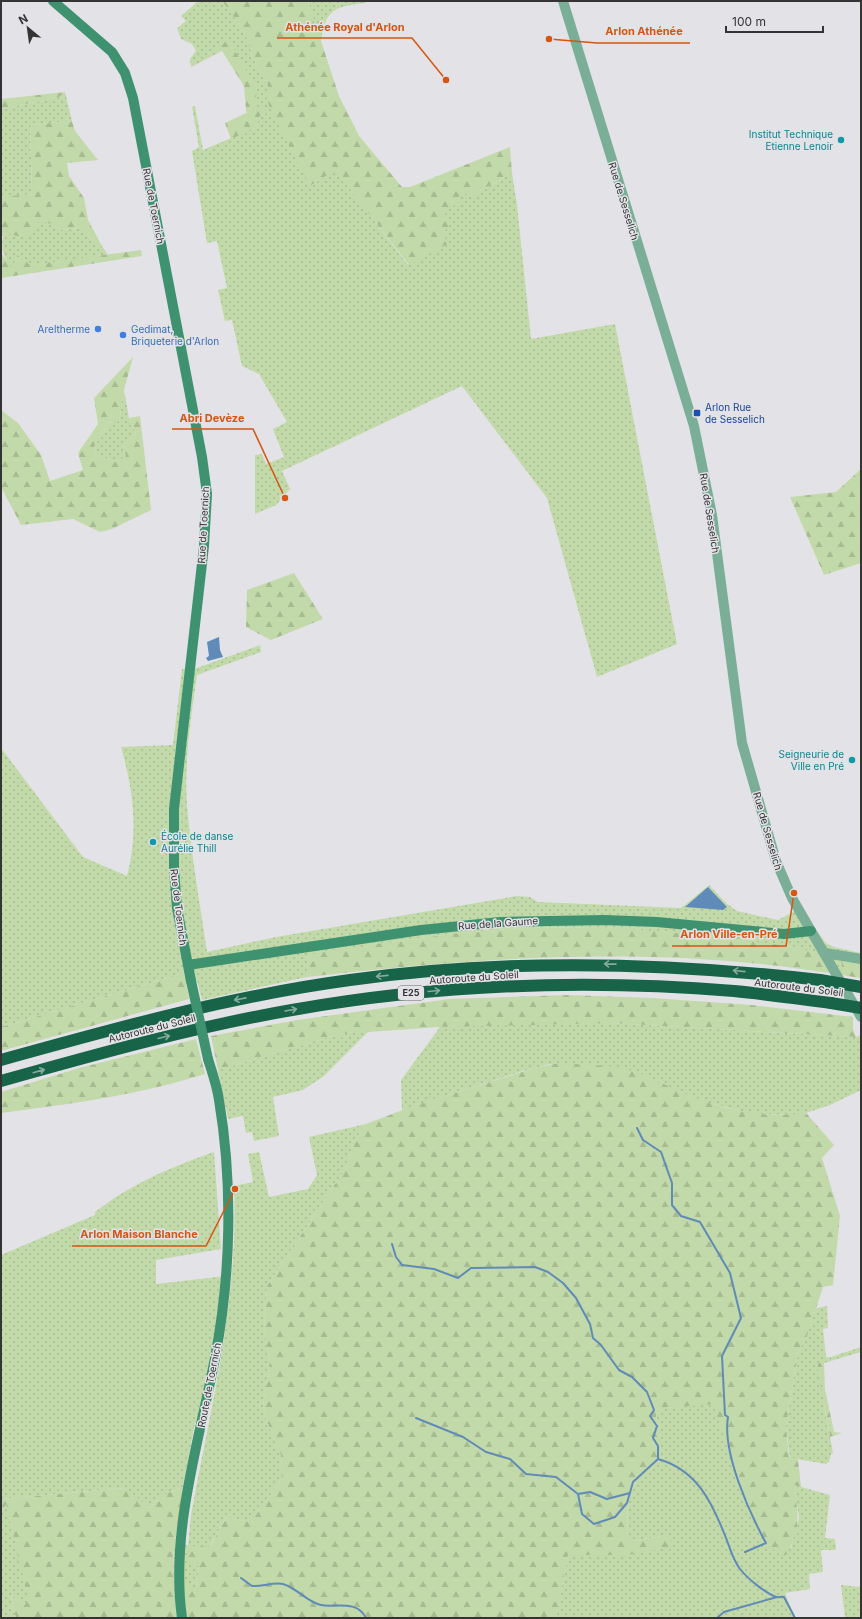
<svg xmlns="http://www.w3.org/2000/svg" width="862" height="1619" font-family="Inter,sans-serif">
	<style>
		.grass { fill: url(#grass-dots) }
		.forest { fill: url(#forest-firs) }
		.water { fill: #608bb8 }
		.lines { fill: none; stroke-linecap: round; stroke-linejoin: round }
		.stream { stroke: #608bb8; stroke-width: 2 }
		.tertiary { stroke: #7aae96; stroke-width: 10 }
		.secondary { stroke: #3e9270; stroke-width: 10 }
		.motorway { stroke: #176448; stroke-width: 12 }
		.secondary-bridge { stroke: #3e9270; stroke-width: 10 }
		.motorway-bridge { stroke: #176448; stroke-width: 12 }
		.oneway { stroke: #87aa9f }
		.culture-dot { fill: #0f9aa8; stroke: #e3e3e7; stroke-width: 1.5 }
		.shop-dot { fill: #3f7fe0; stroke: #e3e3e7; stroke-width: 1.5 }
		.transit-dot { fill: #1a4fb4; stroke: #e3e3e7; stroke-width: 1.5 }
		.labels { text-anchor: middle; stroke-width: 3; stroke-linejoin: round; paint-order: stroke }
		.shield { fill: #e3e3e7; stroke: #68686a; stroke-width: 1 }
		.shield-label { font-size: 9px; font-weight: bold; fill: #343435 }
		.culture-label { font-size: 10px; fill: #0d838f; stroke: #e3e3e7; text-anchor: end }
		.street-label { font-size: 10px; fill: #343435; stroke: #e3e3e7 }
		.shop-label { font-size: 10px; fill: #366cbe; stroke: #e3e3e7; text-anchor: end }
		.transit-label { font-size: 10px; fill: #164399; stroke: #e3e3e7; text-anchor: start }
		.leader { fill: none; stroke: #d65510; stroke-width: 1.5 }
		.callout-dot { fill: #d65510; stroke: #e3e3e7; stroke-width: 1.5 }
		.callout-label { font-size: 11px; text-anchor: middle; font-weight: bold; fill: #d65510; stroke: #e3e3e7; stroke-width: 3; stroke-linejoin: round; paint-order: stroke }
	</style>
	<defs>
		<pattern id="grass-dots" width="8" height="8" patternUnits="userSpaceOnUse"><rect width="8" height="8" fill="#c2d9a9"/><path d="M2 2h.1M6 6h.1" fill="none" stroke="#a7bb92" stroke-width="1.8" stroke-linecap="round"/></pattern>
		<pattern id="forest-firs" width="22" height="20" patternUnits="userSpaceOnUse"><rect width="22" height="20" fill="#c2d9a9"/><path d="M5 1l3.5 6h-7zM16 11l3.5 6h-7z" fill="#a7bb92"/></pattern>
	</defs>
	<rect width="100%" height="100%" fill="#e3e3e7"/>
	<path class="grass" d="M198,1h26v1l20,29 11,31 14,26 41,98 25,-17 73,96 36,-33 -1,-18 14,-24 14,6 41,-23 5,32 14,134 84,-15 62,320 -80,33 -50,-179 -85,-112 -180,85 8,18 -14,16 -21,9v-59l7,-1 4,10 18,-7 -11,-28 14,-7 -28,-48 -17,-8 -10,-46 -7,1 -7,-31 9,-2 -10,-47 -10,2 -15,-92 7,-4 -7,-40 3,-1 8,44 54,-23 2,-10 8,-4 -10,-5 -10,5 -1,-3 9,-6 -11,-37 -16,-27 -12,11 2,2 -27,14 -1,-8 6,-8 -4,-7 -11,-5 -4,-11 9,-7 -5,-5z
		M308,1h58v2c-30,3 -42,6 -45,40z
		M65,92l7,29 -42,4 2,69 -30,4 -1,-89 58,-12z
		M41,219l20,11 20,-2 16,18h5l6,9 -97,13c-8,-12 -11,-21 -7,-35z
		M124,390l5,28 7,16 -13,12 3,10 -9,6 -20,-6 -3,-9 15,-24 10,-2z
		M260,645l1,7 -64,23c-6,42 -13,87 -10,130 4,49 13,98 20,147l69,-15 241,-41 13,1 8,5 143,6 28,-23 17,18 11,8 41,9 17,-9 16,12 15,20 8,4 27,6v6l-20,16 -12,-2 -8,-18 -26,-8 -189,-20 -86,1 -60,5 -86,11 -18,6 -48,6 -1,21 -105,23 -5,-19 -12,2 -1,-10 -183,54v-279l82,109 44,19c12,-44 6,-87 -6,-129l52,-2 9,-76 15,-1z
		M528,1023h82l246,14 5,-2v55l-31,15 -24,8 -13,2 -41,-1 -50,-13 -31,-13 -121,-24 -27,7 -121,39 -1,-30 39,-53z
		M369,1031l-45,45 -21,14 -30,7 6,39 -25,5 -2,-9 -6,1 -3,-17 -15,3 -10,-49 121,-36z
		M366,1124l-12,16 -8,28 -79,118 -3,43 6,32 -7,44 3,14 15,36 1,23 -31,44 -25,-5 -27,49 -3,22h-9v-5l-1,35h-11l-2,-36 1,-44 14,8 3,-31c20,-109 48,-217 43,-329l19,-4 -5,-28 11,-2 10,45 39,-8 9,-14 -8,-38z
		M214,1152l7,97 -65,11v24l70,-8 -24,147h-7l-12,64c-13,4 -24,11 -34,21l-24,-20 -124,11v-244l94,-40v-3c36,-28 76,-45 119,-60z
		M827,1306l1,22 -5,1 3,27 2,2 33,-11v5l-37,11 -3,-1 4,49 8,42 -2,1 -2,8 -3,2 -36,-6 -4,-32 12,-73 9,-17 9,-28z
		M713,1403l41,118 37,27 8,-30 -5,-33 36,10 -5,43 10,1 1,11h-15l2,22 -14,2 1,15 -25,4 10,25h-239l12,-63h58l41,-20 -40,7c1,-18 -1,-41 7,-58 2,-6 11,-11 15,-15 15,-14 11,-35 7,-53l9,-8z
		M6,1503l24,99 -7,2 -12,-8 5,22h-15v-104z
		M841,1585l20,2v31h-16z"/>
	<path class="forest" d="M224,1h84l31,95 20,40 43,51h8l100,-40 2,26 -41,23 -13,-5 2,10 -17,13 9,9 -8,9 3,12 -38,21 -74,-95 -25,16 -39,-75 -5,-15 3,-8 -14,-26 -11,-31 -21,-29z
		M228,39l29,50 -2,15 -9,6 -2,-24 -22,-35 -4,2 -2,-2z
		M65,92l-6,5 -58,12v-10z
		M262,103l5,10 -8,4 -2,10 -26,12 -6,-16 32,-15z
		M72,121l3,10 23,29 -31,3 2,13 15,22 4,22 14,26h-5l-16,-18 -20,2 -20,-11 -14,19 -23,-5 -3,6v-42l31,-3 -2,-69z
		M141,250l1,6 -141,22v-25l10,14 7,-12 12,10z
		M133,357l-9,33 -5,31 -10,2 -15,24 3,9 20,6 9,-6 -3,-10 13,-12 -7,-16 11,-2 11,94 -39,19 -12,3 -27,-13 -52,6 -20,-38v-77l17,13 23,32 9,26 33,-11 -5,-17 20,-29 -4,-26z
		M861,469v94l-37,12 -34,-78 46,-5z
		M294,573l29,46 -52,21 -25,-13 1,-37z
		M606,927l105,9 84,11 26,8 8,18c-174,-28 -348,-16 -522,4l1,-22 40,-8 8,3 18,-6 86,-11 60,-5z
		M851,957l10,2v19l-20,-3 1,-14z
		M184,973l5,26 -188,52v-24z
		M567,995l85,3 100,7 101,12v12l3,8 -246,-14 -170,4 -101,7 -121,36 -7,-34 86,-16 152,-21z
		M196,1039l9,35c-67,21 -134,30 -204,39v-21l78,-24z
		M560,1063c26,2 54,1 79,10 11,4 22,10 33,15 43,19 86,32 134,25l28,32 -12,13 18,58 -7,69 -10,2 -16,49 -9,17 -12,73 3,31 9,2 3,28 -7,-2c4,26 8,49 -10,71l-7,-3 -11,-10 -12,-22 -41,-117 -48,4 -9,8c5,22 9,38 -9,55 -4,3 -11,8 -13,12 -8,17 -6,41 -7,59l40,-7 6,12 -47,8h-58l-12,63h-370l-3,-31 4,-4v5h9l3,-22 -13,-1 2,-19 22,1 16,-30 25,5 31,-44 -1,-23 -15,-36 -3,-14 7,-44 -6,-32 3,-43 79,-118 8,-28 12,-16 47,-18 125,-39z
		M821,1362l3,1 1,26 9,43 8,1 -12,4 -12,-67v-6z
		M183,1487l-10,69 2,62h-159l-5,-22 12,8 6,-2 -23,-98 -5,10v-15l125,-11 23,20 16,-14z"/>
	<path class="water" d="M219,637l1,13 3,7 -15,4 -2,-3 3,-2 -2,-14z
		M708,887l19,20 -4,3 -38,-3z"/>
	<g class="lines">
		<path class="stream" d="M637,1128l6,12 18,12 11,31v22l9,11 19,6 30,51 11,45 -19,38 3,59 3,2c-6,35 21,95 38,126l-21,9
			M392,1244l4,13 6,8 32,4 24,9 13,-10 64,-1 13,5 15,11 13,15 14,26 3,14 8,7 18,25 13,7 15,15 7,18 -4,6 7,10 -4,12 5,8v13c39,11 54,43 68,79 4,10 7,22 14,31 8,10 24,23 36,28 2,1 5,-1 8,0l11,21
			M416,1418l47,19 23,15 24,7 16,15 30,3 22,17 4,20 12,10 21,-7 12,-14 6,-21 25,-23
			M578,1494l12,-2 17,7 23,-6
			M241,1578l11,8c10,1 21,-4 31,-2 14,4 24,18 38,21 13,3 36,-6 45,13
			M717,1618l7,-6 53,-15"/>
		<path class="tertiary" d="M563,1l131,425 18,89 30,228 34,118 16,37 69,119
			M825,953l36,6"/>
		<path class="secondary" d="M53,1l59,51 13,21 8,25 69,359 5,37 -3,52 -30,263v60l3,39 14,73
			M188,965l233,-35 79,-8 105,-2 52,2 127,12 27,-3
			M182,1618c-12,-87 17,-175 33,-260 16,-84 18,-174 4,-258 -2,-14 -7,-28 -11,-41"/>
		<path class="motorway" d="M1,1060c115,-32 230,-64 349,-80 157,-22 313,-18 470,0
			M1,1081c96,-27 193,-54 291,-71 146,-26 295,-31 442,-19 32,3 64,8 97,12"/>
		<path class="secondary-bridge" d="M191,981l17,78"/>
		<path class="motorway-bridge" d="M820,980l41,7
			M831,1003l30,5"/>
	</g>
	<defs><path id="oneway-shaft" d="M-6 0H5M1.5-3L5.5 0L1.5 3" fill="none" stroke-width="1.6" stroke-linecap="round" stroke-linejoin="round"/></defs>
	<g class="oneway">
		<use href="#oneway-shaft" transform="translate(610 964) rotate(-179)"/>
		<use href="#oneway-shaft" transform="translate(739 971) rotate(-174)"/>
		<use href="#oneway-shaft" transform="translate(382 976) rotate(174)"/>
		<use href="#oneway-shaft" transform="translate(434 991) rotate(-5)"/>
		<use href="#oneway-shaft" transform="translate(240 999) rotate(169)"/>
		<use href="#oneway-shaft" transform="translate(291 1010) rotate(-10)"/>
		<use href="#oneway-shaft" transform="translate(164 1037) rotate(-14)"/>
		<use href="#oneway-shaft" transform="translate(39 1071) rotate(-16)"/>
	</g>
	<g class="culture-dot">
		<circle cx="841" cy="140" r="4"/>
		<circle cx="852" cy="760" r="4"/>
		<circle cx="153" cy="842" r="4"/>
	</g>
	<g class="shop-dot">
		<circle cx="98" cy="329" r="4"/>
		<circle cx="123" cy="335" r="4"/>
	</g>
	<rect class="transit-dot" x="693" y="409" width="8" height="8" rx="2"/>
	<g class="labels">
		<rect class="shield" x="398" y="986" width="26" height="14" rx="3"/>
		<g class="shield-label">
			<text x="411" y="996">E25</text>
		</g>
		<g class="culture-label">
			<text x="833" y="138">Institut Technique<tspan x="833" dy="12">Etienne Lenoir</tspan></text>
			<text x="844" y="758">Seigneurie de<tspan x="844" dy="12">Ville en Pré</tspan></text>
			<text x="161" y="840" text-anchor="start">École de danse<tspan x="161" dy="12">Aurélie Thill</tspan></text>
		</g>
		<g class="street-label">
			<text transform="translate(624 201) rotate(73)" y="4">Rue de Sesselich</text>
			<text transform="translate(154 206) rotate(79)" y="4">Rue de Toernich</text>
			<text transform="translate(710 513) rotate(81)" y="4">Rue de Sesselich</text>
			<text transform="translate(203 525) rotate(-87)" y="4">Rue de Toernich</text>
			<text transform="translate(768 831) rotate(74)" y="4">Rue de Sesselich</text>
			<text transform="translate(179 907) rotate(83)" y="4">Rue de Toernich</text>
			<text transform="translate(498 923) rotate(-4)" y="4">Rue de la Gaume</text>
			<text transform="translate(474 977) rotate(-4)" y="4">Autoroute du Soleil</text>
			<text transform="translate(799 987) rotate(7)" y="4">Autoroute du Soleil</text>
			<text transform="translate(152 1028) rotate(-14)" y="4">Autoroute du Soleil</text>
			<text transform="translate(209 1385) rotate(-79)" y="4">Route de Toernich</text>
		</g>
		<g class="shop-label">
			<text x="90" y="333">Areltherme</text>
			<text x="131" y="333" text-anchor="start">Gedimat,<tspan x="131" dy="12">Briqueterie d'Arlon</tspan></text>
		</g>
		<g class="transit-label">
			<text x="705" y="411">Arlon Rue<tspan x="705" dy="12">de Sesselich</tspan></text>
		</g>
	</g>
	<path class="leader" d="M446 80L412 38H277M549 39L597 43H690M285 498L253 429H172M794 893L786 946H672M235 1189L206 1246H72"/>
	<g class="callout-dot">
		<circle cx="446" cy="80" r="4"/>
		<circle cx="549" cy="39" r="4"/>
		<circle cx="285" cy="498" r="4"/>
		<circle cx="794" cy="893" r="4"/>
		<circle cx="235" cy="1189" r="4"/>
	</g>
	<g class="callout-label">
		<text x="345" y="31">Athénée Royal d'Arlon</text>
		<text x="644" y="35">Arlon Athénée</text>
		<text x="212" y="422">Abri Devèze</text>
		<text x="729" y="938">Arlon Ville-en-Pré</text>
		<text x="139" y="1238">Arlon Maison Blanche</text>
	</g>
	<rect width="862" height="1619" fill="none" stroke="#343435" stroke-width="4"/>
	<g transform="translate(28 28) rotate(331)" stroke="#e3e3e7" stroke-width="3" paint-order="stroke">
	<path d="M0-3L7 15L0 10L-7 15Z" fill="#343435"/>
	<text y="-6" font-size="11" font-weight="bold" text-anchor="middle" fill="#343435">N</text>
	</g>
	<path d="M726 26v6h97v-6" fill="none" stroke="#343435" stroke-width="2"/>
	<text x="732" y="26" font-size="12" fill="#343435" stroke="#e3e3e7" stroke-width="3" paint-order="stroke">100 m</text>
</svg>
